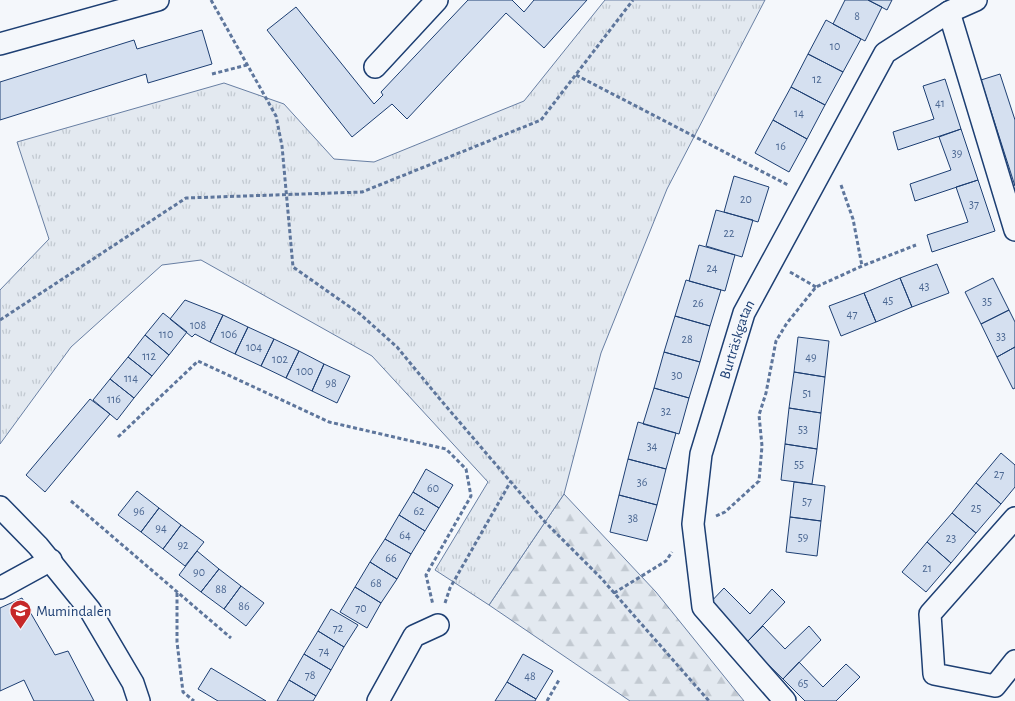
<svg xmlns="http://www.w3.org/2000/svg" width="1015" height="701" font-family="'Alegreya Sans',sans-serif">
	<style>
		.forest { fill: url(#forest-firs); stroke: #687fa3 }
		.park { fill: url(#park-tufts); stroke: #687fa3 }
		.building { fill: #d5e0f0; stroke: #1d3f73 }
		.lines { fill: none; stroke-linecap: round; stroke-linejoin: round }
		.minor-casing { stroke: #1d3f73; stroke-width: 24 }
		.path { stroke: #5e769c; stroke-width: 3; stroke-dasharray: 4 2.5; stroke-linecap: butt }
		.minor { stroke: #f4f7fb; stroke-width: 21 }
		.labels { text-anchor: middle; stroke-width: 4; stroke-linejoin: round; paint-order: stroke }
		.number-label { font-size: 12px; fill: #4b6792 }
		.street-label { font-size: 15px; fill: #1d3f73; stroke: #f4f7fb }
		.poi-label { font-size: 15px; fill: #1d3f73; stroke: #f4f7fb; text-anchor: start }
	</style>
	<defs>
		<pattern id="forest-firs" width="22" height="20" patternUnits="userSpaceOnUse" patternTransform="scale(1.25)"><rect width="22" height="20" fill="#e3e9f0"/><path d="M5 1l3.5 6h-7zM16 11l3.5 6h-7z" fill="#c2c9d1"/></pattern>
		<pattern id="park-tufts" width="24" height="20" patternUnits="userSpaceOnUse" patternTransform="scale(1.25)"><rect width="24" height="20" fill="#e3e9f0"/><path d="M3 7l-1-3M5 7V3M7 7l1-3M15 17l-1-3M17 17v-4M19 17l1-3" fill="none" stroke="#c2c9d1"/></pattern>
	</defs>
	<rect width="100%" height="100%" fill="#f4f7fb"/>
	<path class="forest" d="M564,494l92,98 88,109h-114l-141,-96z"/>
	<path class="park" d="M605,0h160l-98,189 -66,164 -37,141 -75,111 -54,-35 53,-88 -116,-126 -171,-96 -39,5 -91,82 -71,97v-154l49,-51 -32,-97 207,-59 60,21 50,55 40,3 150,-61z"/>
	<path class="building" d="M468,0h44l12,12 10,-12h53l-43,48 -38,-35 -99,106 -15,-15 -40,33 -85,-107 29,-23 78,97 9,-9 -2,-3z
		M845,0h23l14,7 -17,34 -32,-17z
		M868,0h24l-5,10z
		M826,20l35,19 -18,33 -35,-18z
		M202,30l10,34 -64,19 -2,-9 -146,46v-38l134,-42 3,9z
		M808,54l35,18 -18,33 -34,-18z
		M1000,74l15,46v66l-34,-106z
		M945,79l16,50 -63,21 -5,-18 41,-13 -11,-33z
		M791,87l34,18 -18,34 -34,-19z
		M773,120l34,19 -18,33 -34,-19z
		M961,129l17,51 -63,21 -5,-17 41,-14 -12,-33z
		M734,176l35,11 -11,35 -34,-10z
		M978,180l17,51 -63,21 -5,-17 41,-13 -12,-35z
		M716,210l37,10 -11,37 -36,-11z
		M699,245l36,10 -10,36 -36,-10z
		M937,264l12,29 -37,14 -12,-29z
		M900,278l12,29 -36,15 -12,-29z
		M993,278l16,32 -28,14 -16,-32z
		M686,280l35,10 -11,36 -35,-10z
		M864,293l12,29 -35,14 -12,-30z
		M185,300l38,15 -13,27 -15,-8 -3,3 -22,-18z
		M1009,310l6,12v25l-18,10 -16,-33z
		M163,313l24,19 -18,23 -24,-20z
		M223,315l25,12 -13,27 -25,-12z
		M675,316l35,10 -10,36 -36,-10z
		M248,327l26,12 -13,27 -26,-12z
		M145,335l24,20 -17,21 -24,-19z
		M798,337l31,4 -4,36 -31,-5z
		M274,339l25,12 -13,27 -25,-12z
		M1015,347v41l-2,1 -16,-32z
		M299,351l25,13 -12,27 -26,-13z
		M664,352l36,10 -11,36 -35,-10z
		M128,357l24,19 -18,22 -24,-19z
		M324,364l26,12 -13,27 -25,-12z
		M794,372l31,5 -4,36 -32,-5z
		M110,379l24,19 -17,22 -24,-20z
		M654,388l35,10 -10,36 -36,-10z
		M90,399l20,15 -65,78 -19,-17z
		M789,408l32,5 -4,36 -32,-5z
		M638,422l38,11 -10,36 -38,-10z
		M785,444l32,5 -5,35 -31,-4z
		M1001,453l14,12v22l-14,17 -25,-21z
		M628,459l38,10 -9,36 -38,-10z
		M426,469l27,16 -14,23 -26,-16z
		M794,482l31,4 -4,35 -31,-4z
		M976,483l25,21 -25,29 -24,-20z
		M137,491l22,17 -18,24 -23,-17z
		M413,492l26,16 -14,23 -26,-16z
		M619,495l38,10 -10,36 -37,-9z
		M159,508l22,17 -18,24 -22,-17z
		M952,513l24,20 -25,30 -24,-21z
		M399,515l26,16 -14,23 -26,-15z
		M790,517l31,4 -4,35 -31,-4z
		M181,525l23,17 -19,24 -22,-17z
		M385,539l26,15 -14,25 -27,-17z
		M927,542l24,21 -25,29 -24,-20z
		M197,551l22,18 -18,23 -22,-17z
		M370,562l27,17 -16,24 -26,-16z
		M219,569l22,17 -17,23 -23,-17z
		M241,586l23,17 -18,23 -22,-17z
		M355,587l26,16 -14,25 -27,-16z
		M724,588l26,26 22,-25 13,13 -39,41 -38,-38z
		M22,598l33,57 13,-4 26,50h-60l-10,-21 -24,11v-83z
		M331,609l27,16 -14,22 -26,-16z
		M763,626l22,23 24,-23 12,14 -38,39 -37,-36z
		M318,631l26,16 -13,23 -27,-16z
		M304,654l27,16 -15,26 -27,-16z
		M523,654l30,17 -17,28 -29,-17z
		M799,662l24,25 23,-23 14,13 -24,24h-31l-22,-22z
		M211,668l55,33h-48l-20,-12z
		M289,680l27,16 -3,5h-36z
		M507,682l29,17 -1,2h-40z"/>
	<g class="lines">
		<defs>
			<g id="minor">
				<path d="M949,12l66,218"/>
				<path d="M0,44l158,-44"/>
				<path d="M375,67l62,-67"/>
				<path d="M0,507l38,39 52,64 43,73 6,18"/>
				<path d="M1015,518l-85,96 4,60 61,12 20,-25"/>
				<path d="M0,588l51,-28"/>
				<path d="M378,701l36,-65 24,-11"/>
				<path id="s1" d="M785,701l-82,-94 -10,-83 8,-70 43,-141 141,-260 64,-41 27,-12"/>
			</g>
		</defs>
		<use href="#minor" class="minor-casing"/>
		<path class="path" d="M211,0l65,116 6,30 11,121 67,47 37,33 42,51 106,124 56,56 108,123
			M212,74l35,-9
			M576,75l212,110
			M841,185l12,34 9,47
			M790,272l26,15
			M0,320l186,-122 176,-6 179,-72 92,-120
			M118,437l80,-76 131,61 117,27 20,20 5,27 -45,79 7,30
			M71,501l160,137
			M716,516l9,-4 34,-31 3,-35 -3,-31 7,-22 10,-52 11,-18 29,-36 46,-21 54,-21
			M177,593v49l6,50 11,9
			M614,593l52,-32 6,-9
			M445,603l5,-15 61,-107
			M547,701l12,-21"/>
		<use href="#minor" class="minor"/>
	</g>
	<defs>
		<symbol id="school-pin" viewBox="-11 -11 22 30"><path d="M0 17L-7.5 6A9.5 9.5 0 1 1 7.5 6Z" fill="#c62828" stroke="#f4f7fb"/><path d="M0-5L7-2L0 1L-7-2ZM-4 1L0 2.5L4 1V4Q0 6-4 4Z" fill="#fff"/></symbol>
	</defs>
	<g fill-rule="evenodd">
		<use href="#school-pin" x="8" y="598" width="25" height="34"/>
	</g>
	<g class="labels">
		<g class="number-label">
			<text x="857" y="20">8</text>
			<text x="835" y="50">10</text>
			<text x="817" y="83">12</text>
			<text x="940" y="107">41</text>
			<text x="799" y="117">14</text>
			<text x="781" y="150">16</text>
			<text x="957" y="157">39</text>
			<text x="746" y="203">20</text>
			<text x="974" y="208">37</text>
			<text x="729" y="237">22</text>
			<text x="712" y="272">24</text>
			<text x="924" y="290">43</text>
			<text x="888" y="304">45</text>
			<text x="987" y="305">35</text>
			<text x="698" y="307">26</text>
			<text x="852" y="318">47</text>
			<text x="198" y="329">108</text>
			<text x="166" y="338">110</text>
			<text x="229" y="338">106</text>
			<text x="1001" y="340">33</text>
			<text x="687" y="343">28</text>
			<text x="254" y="351">104</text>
			<text x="149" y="360">112</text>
			<text x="811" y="361">49</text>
			<text x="280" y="363">102</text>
			<text x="305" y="375">100</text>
			<text x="677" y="379">30</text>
			<text x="131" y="382">114</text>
			<text x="331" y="387">98</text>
			<text x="807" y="397">51</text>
			<text x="114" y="403">116</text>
			<text x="666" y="415">32</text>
			<text x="803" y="433">53</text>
			<text x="652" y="450">34</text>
			<text x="799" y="468">55</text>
			<text x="999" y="478">27</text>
			<text x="642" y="486">36</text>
			<text x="433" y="492">60</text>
			<text x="807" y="505">57</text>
			<text x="976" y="512">25</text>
			<text x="139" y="515">96</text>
			<text x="419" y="515">62</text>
			<text x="633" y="522">38</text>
			<text x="161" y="532">94</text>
			<text x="405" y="539">64</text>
			<text x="803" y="541">59</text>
			<text x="951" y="542">23</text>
			<text x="183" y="549">92</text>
			<text x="391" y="562">66</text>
			<text x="927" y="572">21</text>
			<text x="199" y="576">90</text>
			<text x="376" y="587">68</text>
			<text x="221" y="593">88</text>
			<text x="244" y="610">86</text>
			<text x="361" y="612">70</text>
			<text x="338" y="632">72</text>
			<text x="324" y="655">74</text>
			<text x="310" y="679">78</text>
			<text x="530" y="680">48</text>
			<text x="803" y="687">65</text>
		</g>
		<g class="street-label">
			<text dy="5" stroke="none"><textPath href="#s1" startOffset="399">Burträskgatan</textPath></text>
		</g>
		<g class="poi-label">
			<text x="36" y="616">Mumindalen</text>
		</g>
	</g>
</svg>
